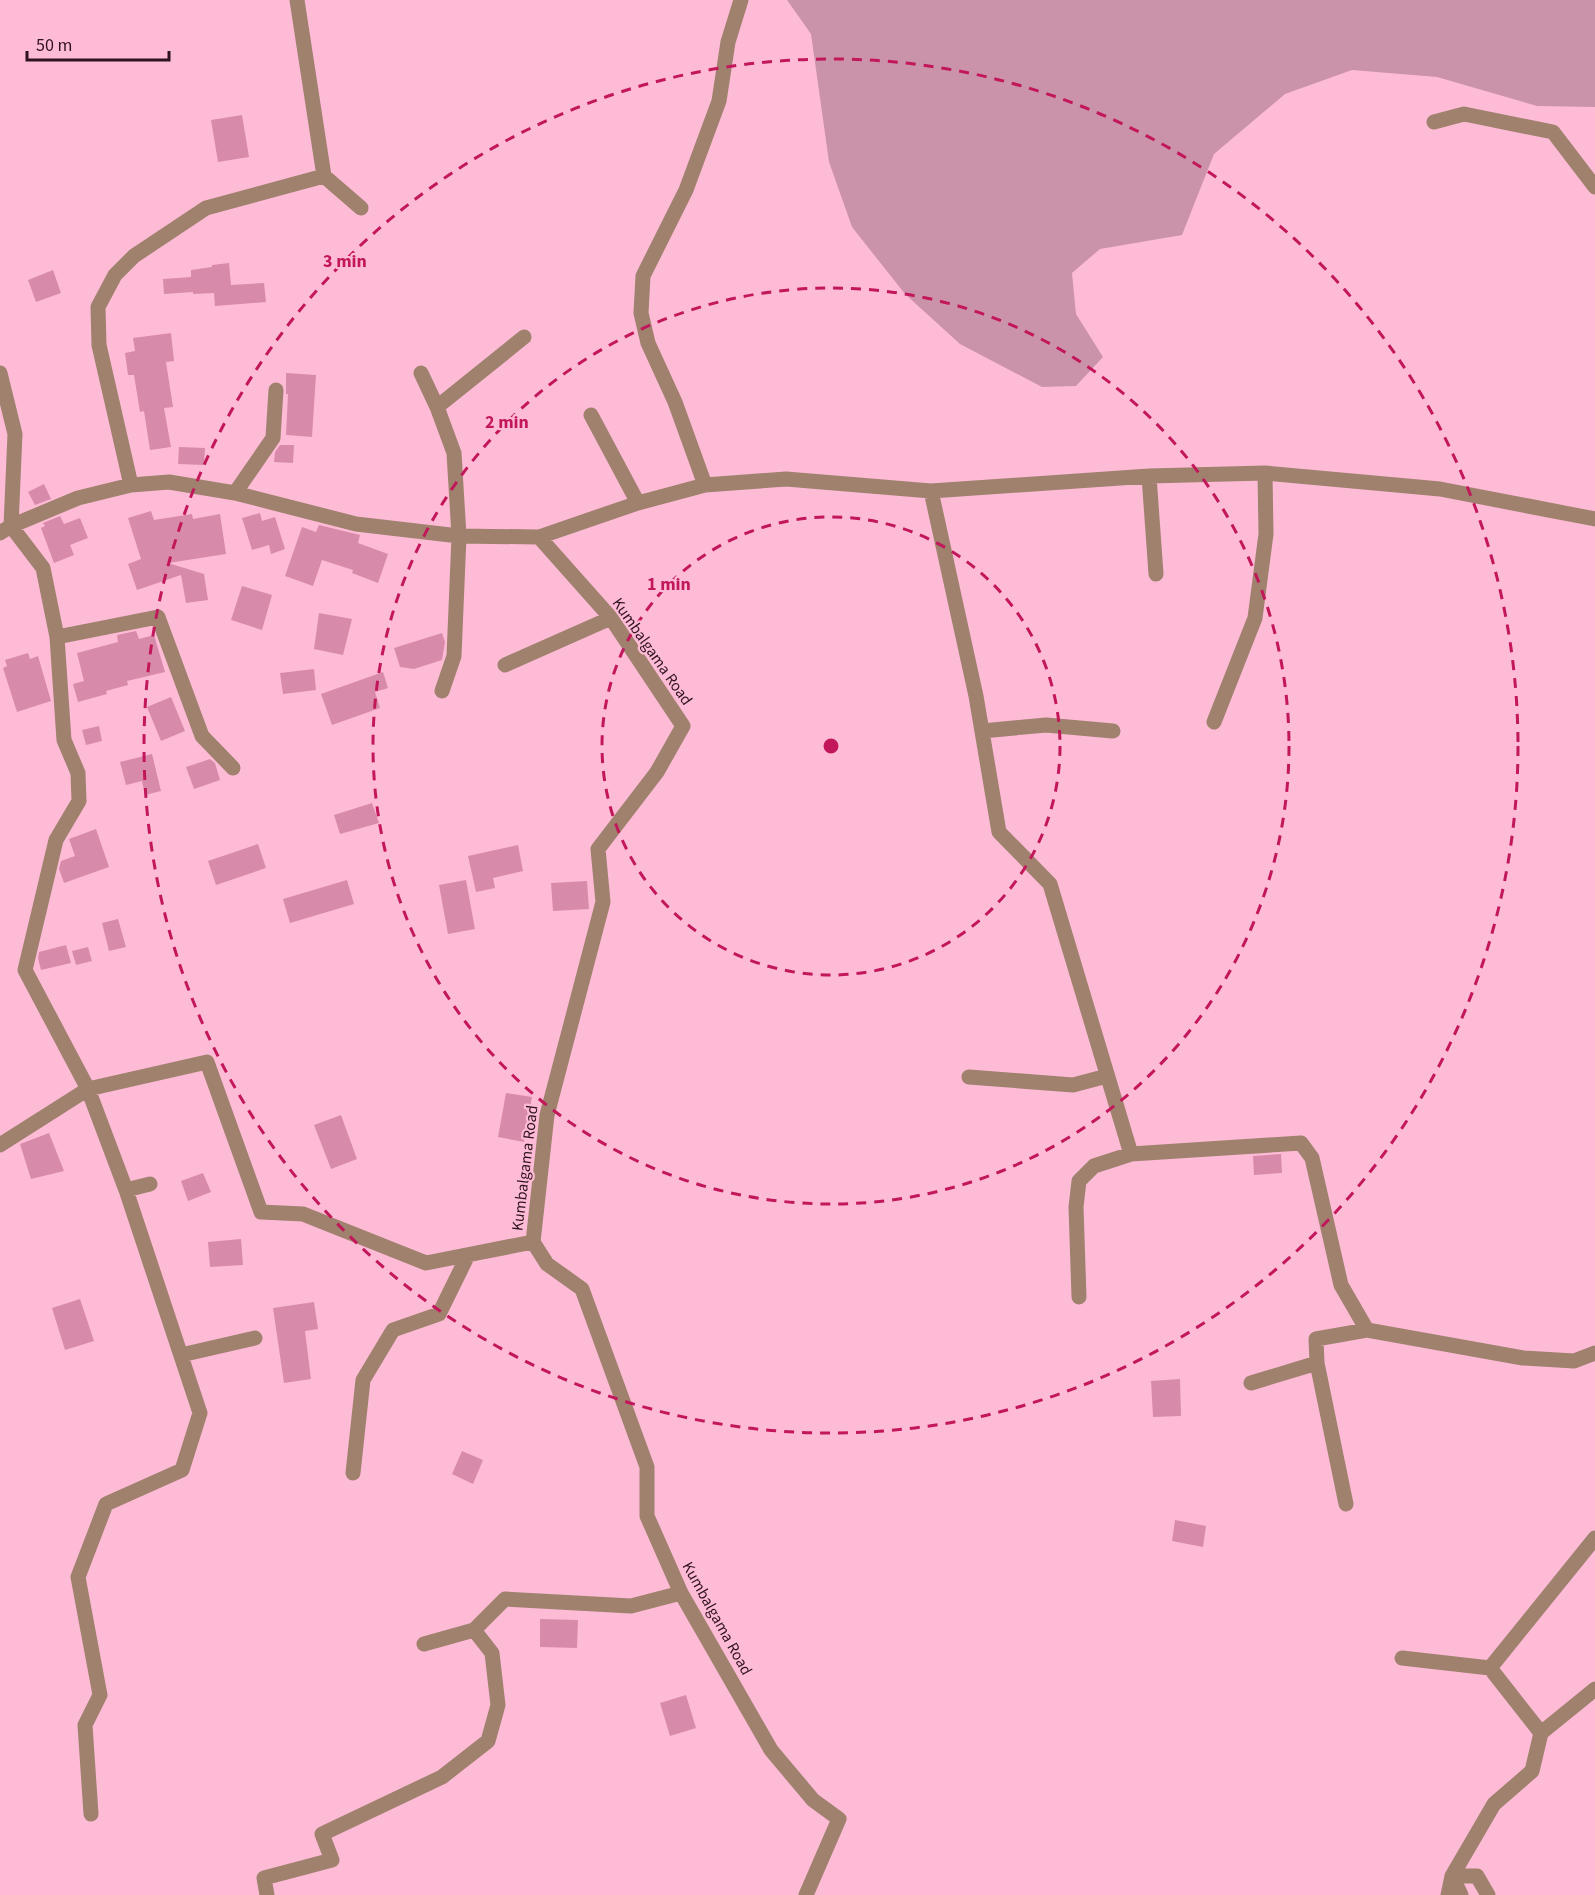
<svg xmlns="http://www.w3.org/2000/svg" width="1595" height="1895" font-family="'Source Sans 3',sans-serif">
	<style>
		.green { fill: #cb93aa }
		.building { fill: #d88aaa }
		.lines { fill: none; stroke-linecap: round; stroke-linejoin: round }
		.minor { stroke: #9f816e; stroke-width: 15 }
		.ring { fill: none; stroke: #c2185b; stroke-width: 3; stroke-dasharray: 10 8 }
		.labels { text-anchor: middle; stroke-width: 4.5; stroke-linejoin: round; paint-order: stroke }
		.street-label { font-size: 16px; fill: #2f121f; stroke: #febbd6 }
		.centre { fill: #c2185b; stroke: #febbd6; stroke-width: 3 }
		.ring-label { font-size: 18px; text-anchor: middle; font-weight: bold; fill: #c2185b; stroke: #febbd6; stroke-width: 4.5; stroke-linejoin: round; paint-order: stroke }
	</style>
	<rect width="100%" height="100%" fill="#febbd6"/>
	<path class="green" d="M787,0h808v107l-58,-1 -100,-29 -85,-7 -67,24 -71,60 -32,81 -82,14 -28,24 4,41 27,43 -27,29 -34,1 -82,-43 -55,-50 -53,-67 -23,-65 -18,-128z"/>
	<path class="building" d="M242,115l7,42 -31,5 -7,-42z
		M229,263l2,22 33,-2 2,19 -51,4 -1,-13 -21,1v-2l-29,2 -1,-15 28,-2v-7l21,-3v-2z
		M53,270l8,23 -25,9 -8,-22z
		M171,333l3,28 -8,1 7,45 -9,1 7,39 -21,3 -6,-39 -4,1 -6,-37h-6l-3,-22 10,-2 -2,-13z
		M286,373l30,2 -4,62 -26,-2 2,-41h-2z
		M280,445h14l-1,18 -19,-1 1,-10z
		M179,447l26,1 -1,17 -26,-1z
		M44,484l7,15 -16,6 -7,-13z
		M151,511l3,9 38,-6 1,5 27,-5 6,40 -58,9 36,11 4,26 -22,3 -5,-28 -44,15 -9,-26 13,-5 -13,-41z
		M260,513l2,8 13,-4 10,32 -14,5 -2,-9 -17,5 -10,-32z
		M60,516l4,8 16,-6 8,20 -18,7 4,10 -20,8 -13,-35 4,-2 -2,-3z
		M319,525l41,10 -2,8 30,11 -10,29 -26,-10 1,-3 -31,-10 -9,26 -28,-10 17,-49 14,5z
		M242,586l30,9 -10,35 -31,-10z
		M319,613l33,6 -9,36 -29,-6z
		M136,631l3,8 15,-4 11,37 -38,9 1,4 -22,6 1,3 -29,8 -5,-18 11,-3 -7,-28 41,-11 -1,-7z
		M442,633l3,9 -3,18 -28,9 -14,-2 -6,-19z
		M28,653l2,6 8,-3 13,45 -34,11 -14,-44 4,-2 -2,-6z
		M314,669l2,21 -33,4 -3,-21z
		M383,672l5,16 -13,4 5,16 -48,17 -11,-31z
		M171,697l14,34 -24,10 -14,-34z
		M99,726l3,15 -16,4 -4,-15z
		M152,754l9,37 -16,4 -3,-14 -16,4 -6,-23z
		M210,759l5,4 5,17 -26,9 -8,-22z
		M372,803l7,20 -39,11 -6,-19z
		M96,829l13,38 -45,16 -5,-14 2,-8 14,-5 -6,-17z
		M258,844l8,24 -50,17 -8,-24z
		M518,845l5,26 -30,7 2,10 -19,4 -8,-36z
		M347,880l7,24 -64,19 -7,-24z
		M466,880l9,49 -27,5 -9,-49z
		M587,881l2,28 -36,2 -2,-28z
		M118,919l8,28 -17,4 -7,-28z
		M66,945l5,18 -30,7 -3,-12 1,-6z
		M88,947l4,14 -16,4 -4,-14z
		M506,1093l26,4 -8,45 -26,-5z
		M341,1115l16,44 -26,10 -17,-44z
		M49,1133l15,38 -33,8 -11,-35z
		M1281,1154l1,19 -28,2 -1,-19z
		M203,1173l8,19 -23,9 -7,-20z
		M241,1239l2,26 -33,2 -2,-25z
		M80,1299l14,42 -29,9 -13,-42z
		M314,1302l4,27 -13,2 6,48 -27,4 -11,-75z
		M1180,1379l1,37 -28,1 -2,-36z
		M462,1451l21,9 -10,24 -21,-10z
		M1175,1520l31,6 -3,21 -31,-6z
		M540,1619l38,1 -1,28 -37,-1z
		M686,1695l10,33 -26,8 -10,-33z"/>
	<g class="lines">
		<path class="minor" d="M297,0l27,176
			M1434,122l30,-8 89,18 42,55
			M0,373l15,61 -4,92 32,42 14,69 7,103 14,33 1,28 -23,39 -31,130 63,119 -88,56
			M421,373l16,34 17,46 5,83 -5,120 -12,35
			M437,407l87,-70
			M591,415l47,88
			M1149,476l7,98
			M131,485l-32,-140 -1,-38 17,-32 19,-19 72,-48 118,-32 37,32
			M705,485l-30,-83 -27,-59 -7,-30 2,-37 43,-86 33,-89 9,-59 13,-42
			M931,491l45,205 23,136 51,52 81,270 170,-11 11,15 29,127 26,45 156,28 51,3 21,-8
			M235,493l38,-55 3,-48
			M0,533l11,-7 67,-28 53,-13 38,-3 66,11 121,31 103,12 80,1 99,-34 67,-18 81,-6 145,12 218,-15 116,-3 175,16 155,30
			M539,537l72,81 72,108 -26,46 -59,77 5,53 -56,213 -14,127 14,22 35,25 65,178v49l34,77 90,157 42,50 26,19 -33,76
			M57,637l101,-20 44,119 31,32
			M505,665l106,-47
			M1214,722l41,-104 11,-84 -1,-61
			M982,731l64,-6 67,6
			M969,1077l104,8 34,-9
			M150,1184l-24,6 -38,-101 119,-27 54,150 42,2 123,49 107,-21
			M1079,1297l-3,-90 3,-26 15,-15 37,-12
			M181,1355l74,-17
			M1317,1363l29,141
			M1251,1383l66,-20 -1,-24 51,-9
			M353,1473l10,-93 30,-50 46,-16 29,-59
			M424,1644l50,-14 31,-31 126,7 50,-13
			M1402,1658l88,10 51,65
			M1490,1668l105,-130
			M91,1814l-6,-89 15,-30 -22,-118 28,-73 76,-34 18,-57 -74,-223
			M267,1895l-3,-17 68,-18 -10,-26 120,-57 46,-36 10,-36 -6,-52 -18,-23
			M1448,1895l4,-19 42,-72 38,-33 9,-38 54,-44
			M1461,1895l-9,-19h25l11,19"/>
	</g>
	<g class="ring">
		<circle cx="831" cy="746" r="229"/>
		<circle cx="831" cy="746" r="458"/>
		<circle cx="831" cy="746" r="687"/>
	</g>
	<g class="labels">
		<g class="street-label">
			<text transform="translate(653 651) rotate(55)" y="6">Kumbalgama Road</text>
			<text transform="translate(524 1168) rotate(-83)" y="6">Kumbalgama Road</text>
			<text transform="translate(718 1618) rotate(61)" y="6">Kumbalgama Road</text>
		</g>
	</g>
	<circle cx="831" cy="746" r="9" class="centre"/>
	<g class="ring-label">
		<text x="345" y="267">3 min</text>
		<text x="507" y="428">2 min</text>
		<text x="669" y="590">1 min</text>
	</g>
	<path d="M27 51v9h142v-9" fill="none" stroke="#2f121f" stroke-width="3"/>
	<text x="36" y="51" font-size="18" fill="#2f121f" stroke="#febbd6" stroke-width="4.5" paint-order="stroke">50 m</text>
</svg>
